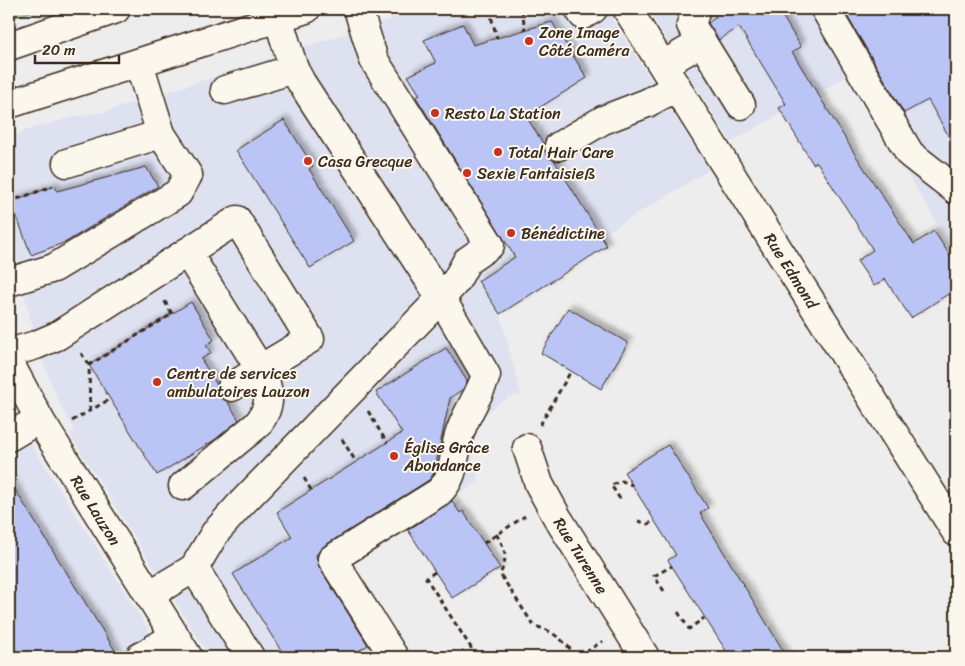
<svg xmlns="http://www.w3.org/2000/svg" width="965" height="666" font-family="Sriracha,sans-serif">
	<style>
		.built { fill: #dee1f0 }
		.green { fill: #afe3a5; stroke: #758662 }
		.building { fill: #bac5f6; stroke: #3b2a1e; filter: url(#shadow) }
		.lines { fill: none; stroke-linecap: round; stroke-linejoin: round }
		.minor-casing { stroke: #3b2a1e; stroke-width: 31 }
		.highway-casing { stroke: #3b2a1e; stroke-width: 31 }
		.path { stroke: #3b2a1e; stroke-width: 3; stroke-dasharray: 5 4; stroke-linecap: butt }
		.minor { stroke: #fbf7ec; stroke-width: 28 }
		.highway { stroke: #fbf7ec; stroke-width: 28 }
		.poi-dot { fill: #c8321e; stroke: #fbf7ec; stroke-width: 2 }
		.labels { text-anchor: middle; stroke-width: 4; stroke-linejoin: round; paint-order: stroke }
		.poi-label { font-size: 16px; fill: #3b2a1e; stroke: #fbf7ec; text-anchor: start }
		.street-label { font-size: 16px; fill: #3b2a1e; stroke: #fbf7ec }
	</style>
	<defs>
		<filter id="shadow"><feDropShadow dx="4.5" dy="-4.5" stdDeviation="2.5" flood-color="#0004"/></filter>
	</defs>
	<rect width="100%" height="100%" fill="#eeedee"/>
	<filter id="ink" filterUnits="userSpaceOnUse"><feTurbulence type="fractalNoise" baseFrequency=".02" numOctaves="2"/><feDisplacementMap in="SourceGraphic" scale="10" xChannelSelector="R" yChannelSelector="G"/><feConvolveMatrix kernelMatrix="1 2 1 2 8 2 1 2 1" color-interpolation-filters="sRGB"/></filter>
	<g filter="url(#ink)">
		<path class="built" d="M422,9h184l103,161 -108,66 6,10 -107,68 21,81 -12,2 -11,7 -11,9 -9,12 -5,15 -1,17 7,25 -127,81 58,94h-200l-141,-224 6,-3 -14,-23 -20,-50 -32,-119v-98l15,-9 48,-14 33,-5z
			M647,9h309v244l-109,-177 -116,66z
			M9,409l157,248h-157z"/>
		<path class="green" d="M9,9h30l-30,10z"/>
		<path class="building" d="M711,9h67l23,38 -9,5 64,104 58,88 20,-13 22,34v24l-45,29 -26,-39 -11,7 -17,-25 16,-11 -56,-88 -4,2 -34,-56 7,-4 -47,-77 -20,13 -11,-17 8,-6z
			M843,9h113v140l-28,-49 -24,13z
			M552,22l35,56 -61,38 18,29 2,9 8,6 53,86 -107,68 -22,-33 37,-24 -99,-160 4,-2 -12,-19 28,-13 -12,-23 39,-16 10,21z
			M284,120l29,46 -4,3 45,72 -44,27 -74,-118z
			M146,167l12,19 -92,56 -35,13 -20,-54 44,-15 2,5z
			M191,302l23,38 -8,5 5,8 -10,6 16,26 2,10 8,6 12,19 -23,19 -59,36 -68,-110z
			M568,308l60,35 -27,46 -60,-36z
			M446,348l21,33 -4,8 -13,9 -16,75 -5,7 -105,66 -8,9 3,12 49,78 -19,12h-64l-52,-83 59,-37 -15,-25 125,-79 -26,-41z
			M668,445l40,63 -8,5 87,144h-57l-62,-97 8,-5 -52,-83z
			M9,480l110,177h-110z
			M452,501l8,12 3,-2 37,57 -48,30 -44,-68z"/>
		<g class="lines">
			<defs>
				<g id="minor">
					<path d="M358,9l16,51 116,185 -23,16 -11,20 -15,17 45,77c-6,21 -22,40 -28,64 -5,20 -3,38 -19,53l-107,67 62,98"/>
					<path d="M579,9l4,6 10,-6"/>
					<path id="s1" d="M627,9l329,523"/>
					<path d="M825,9l85,145 46,36"/>
					<path d="M702,42l39,63"/>
					<path d="M663,65l39,-23 -11,-17 5,-16"/>
					<path d="M225,90l69,-21"/>
					<path d="M559,146l44,-26 44,-17 30,-16"/>
					<path d="M67,163l94,-29 -22,-71"/>
					<path d="M9,282l45,-14 124,-75 10,-18 -27,-41"/>
					<path d="M9,353l27,-8 21,-9 180,-116 73,119 -50,30 -73,-117"/>
					<path id="s2" d="M9,362l32,60 147,235"/>
					<path d="M9,437l30,-18"/>
					<path id="s3" d="M527,448l12,36 18,33 88,140"/>
					<path d="M183,486l75,-62c15,-20 12,-34 2,-55l-28,18"/>
					<path d="M194,568l21,-35 24,-27 202,-208 -140,-216 -7,-13 -16,-51"/>
					<path d="M149,595l45,-27 56,89"/>
					<path d="M140,657l35,-21"/>
				</g>
				<path id="highway" d="M9,46l107,-37
					M9,104l297,-95"/>
			</defs>
			<use href="#minor" class="minor-casing"/>
			<use href="#highway" class="highway-casing"/>
			<path class="path" d="M489,9l8,29
				M522,9l3,21
				M9,202l44,-16
				M81,353l8,12
				M90,411l-1,-46 83,-51 -8,-14
				M368,411l19,32
				M72,421l38,-22
				M540,425l31,-54
				M342,439l14,23
				M304,478l7,12
				M620,499l-9,-14 11,-4 10,4
				M638,521l10,3 6,-3
				M496,534c10,15 12,24 4,40l34,52c19,4 31,16 43,31
				M484,543l41,-27
				M435,572l-9,6 51,79
				M664,591l-10,-15 18,-10
				M678,612l11,17 15,-11
				M578,657l25,-16"/>
			<use href="#minor" class="minor"/>
			<use href="#highway" class="highway"/>
		</g>
	</g>
	<g class="poi-dot">
		<circle cx="529" cy="41" r="5"/>
		<circle cx="435" cy="113" r="5"/>
		<circle cx="498" cy="152" r="5"/>
		<circle cx="308" cy="161" r="5"/>
		<circle cx="467" cy="173" r="5"/>
		<circle cx="511" cy="233" r="5"/>
		<circle cx="157" cy="382" r="5"/>
		<circle cx="394" cy="456" r="5"/>
	</g>
	<g class="labels">
		<g class="poi-label">
			<text x="539" y="38">Zone Image<tspan x="539" dy="18">Côté Caméra</tspan></text>
			<text x="445" y="119">Resto La Station</text>
			<text x="508" y="158">Total Hair Care</text>
			<text x="318" y="167">Casa Grecque</text>
			<text x="477" y="179">Sexie Fantaisieß</text>
			<text x="521" y="239">Bénédictine</text>
			<text x="167" y="379">Centre de services<tspan x="167" dy="18">ambulatoires Lauzon</tspan></text>
			<text x="404" y="453">Église Grâce<tspan x="404" dy="18">Abondance</tspan></text>
		</g>
		<g class="street-label">
			<text dy="6" stroke="none"><textPath href="#s1" startOffset="309">Rue Edmond</textPath></text>
			<text dy="6" stroke="none"><textPath href="#s2" startOffset="172">Rue Lauzon</textPath></text>
			<text dy="6" stroke="none"><textPath href="#s3" startOffset="121">Rue Turenne</textPath></text>
		</g>
	</g>
	<rect width="965" height="666" fill="none" stroke="#fbf7ec" stroke-width="30"/>
	<rect x="15" y="15" width="935" height="636" fill="none" stroke="#3b2a1e" stroke-width="2" filter="url(#ink)"/>
	<path d="M35 55v8h84v-8" fill="none" stroke="#3b2a1e" stroke-width="2.5"/>
	<text x="42" y="55" font-size="15" fill="#3b2a1e" stroke="#fbf7ec" stroke-width="4" paint-order="stroke">20 m</text>
</svg>
